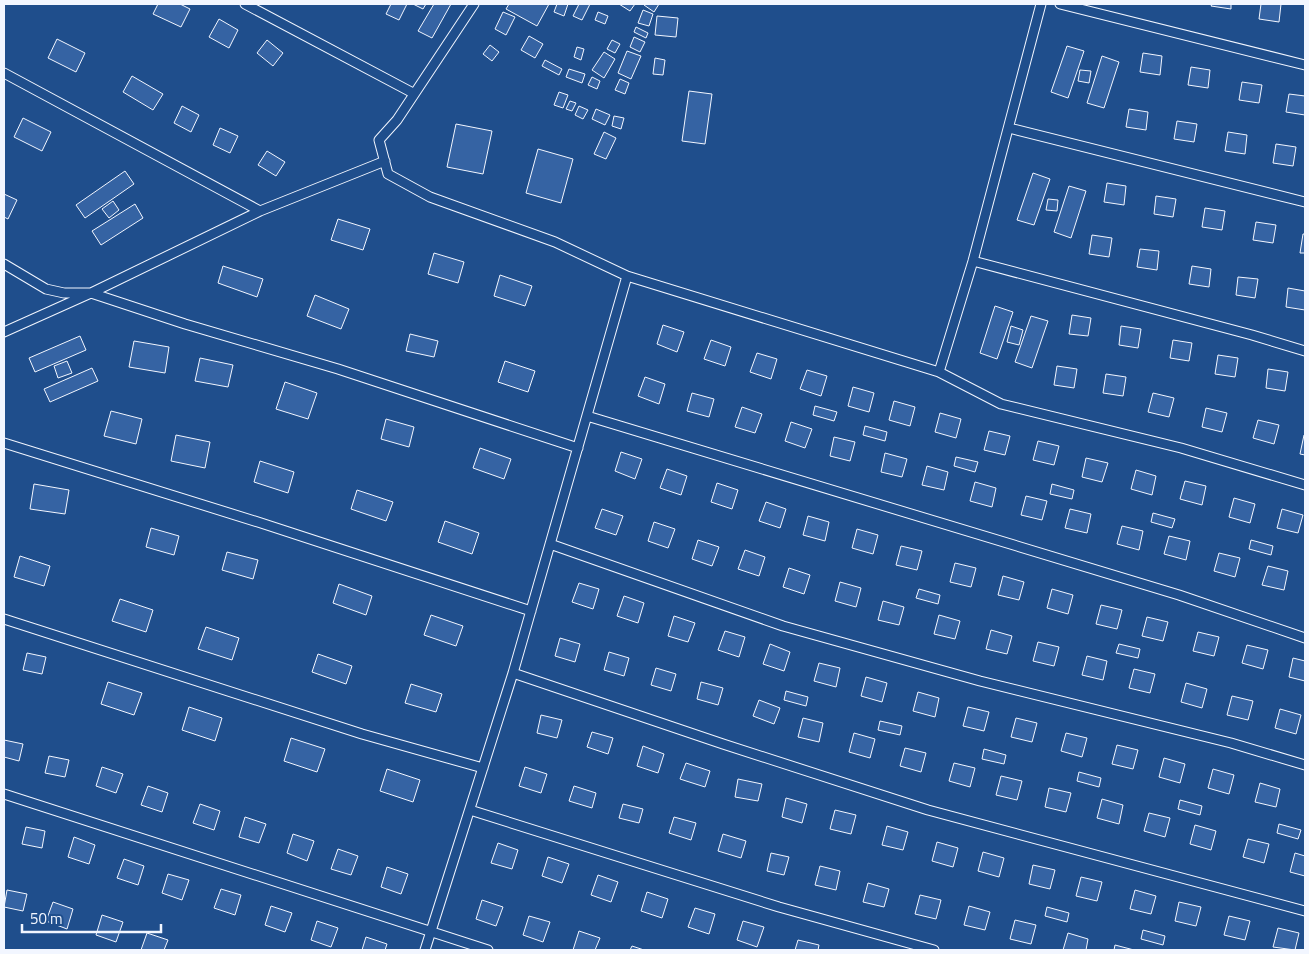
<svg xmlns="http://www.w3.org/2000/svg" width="1309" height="954" font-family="'Titillium Web',sans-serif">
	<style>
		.building { fill: #3563a3; stroke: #f2f6ff }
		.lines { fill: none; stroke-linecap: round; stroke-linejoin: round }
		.service-casing { stroke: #f2f6ff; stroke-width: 11 }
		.service { stroke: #1f4e8c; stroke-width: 9 }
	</style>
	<rect width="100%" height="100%" fill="#1f4e8c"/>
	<path class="building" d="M158,4h22l10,5 -9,18 -28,-13z
		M391,4h16l-8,16 -13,-6z
		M413,4h13l-3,5z
		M434,4h17l-19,34 -14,-7z
		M509,4h40l-12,22 -31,-17z
		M557,4h11l-4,12 -10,-4z
		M579,4h11l-8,16 -9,-4z
		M619,4h16l-5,7z
		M645,4h14l-5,8 -10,-7z
		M1212,4h19v5l-20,-3z
		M1261,4h20l-2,18 -20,-3z
		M643,10l10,4 -4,12 -11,-3z
		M503,12l12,5 -9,18 -11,-6z
		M598,12l10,4 -3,8 -10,-4z
		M657,16l21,2 -2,19 -21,-2z
		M219,19l19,11 -9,18 -20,-11z
		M636,27l12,6 -2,5 -12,-6z
		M529,36l14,8 -8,14 -14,-8z
		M634,37l11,5 -5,10 -10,-5z
		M57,39l28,14 -9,19 -28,-14z
		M267,40l16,13 -10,13 -16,-13z
		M612,40l8,4 -5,9 -8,-4z
		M490,45l9,7 -7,9 -9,-7z
		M1067,46l17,5 -16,47 -17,-6z
		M577,47l7,2 -3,11 -7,-3z
		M627,51l14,5 -10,23 -13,-6z
		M604,52l11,7 -11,19 -12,-8z
		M1143,53l19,3 -2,19 -20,-3z
		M1102,56l17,6 -15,46 -17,-5z
		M655,58l10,2 -2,15 -10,-1z
		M545,60l17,9 -3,6 -17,-9z
		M1191,67l19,3 -2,18 -20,-3z
		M569,69l16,5 -3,9 -16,-6z
		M1080,70l11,1 -2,12 -11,-2z
		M132,76l31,18 -10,16 -30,-18z
		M592,77l8,4 -3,8 -9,-4z
		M620,79l9,4 -4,11 -10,-4z
		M1242,82l20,3 -3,18 -20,-3z
		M689,91l23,3 -7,50 -23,-3z
		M559,92l9,3 -5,13 -9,-3z
		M1289,94l16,2v19l-19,-3z
		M570,101l6,2 -4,8 -6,-2z
		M182,106l17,9 -8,17 -17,-9z
		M579,106l9,4 -5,9 -8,-4z
		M596,109l14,6 -5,10 -13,-6z
		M1129,109l19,3 -2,18 -20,-3z
		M614,116l10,2 -3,11 -9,-3z
		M23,118l28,14 -9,19 -28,-14z
		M1177,121l20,3 -3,18 -20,-3z
		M456,124l36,7 -9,43 -36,-7z
		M220,128l18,8 -8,17 -17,-8z
		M604,132l12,6 -10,21 -12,-5z
		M1228,132l19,3 -2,19 -20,-3z
		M1276,144l20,3 -3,19 -20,-3z
		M538,149l35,10 -12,44 -35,-10z
		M267,151l18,11 -9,14 -18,-11z
		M125,171l9,13 -49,34 -9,-13z
		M1033,173l17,6 -16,46 -17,-5z
		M1107,183l19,3 -2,19 -20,-3z
		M1069,186l17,5 -15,47 -17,-6z
		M4,194l13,6 -9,19 -4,-2z
		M1156,196l20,3 -3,18 -19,-3z
		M1048,199l10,1 -1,11 -11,-1z
		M113,201l6,9 -10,8 -7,-9z
		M135,204l8,14 -42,27 -9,-14z
		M1205,208l20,3 -3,19 -20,-3z
		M338,219l32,10 -7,21 -32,-10z
		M1256,222l20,3 -3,18 -20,-3z
		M1303,234h2v19h-5z
		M1092,235l20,3 -3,19 -20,-3z
		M1140,249l19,2 -2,19 -20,-3z
		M434,253l30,9 -6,21 -30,-9z
		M223,266l40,13 -6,18 -39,-14z
		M1192,266l19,3 -2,18 -20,-3z
		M500,275l32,11 -7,20 -31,-10z
		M1238,277l20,2 -3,19 -19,-3z
		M1288,288l17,3v19l-19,-3z
		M315,295l34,14 -8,20 -34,-13z
		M995,306l18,6 -16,47 -17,-6z
		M1072,315l19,3 -3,18 -19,-2z
		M1031,316l17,5 -16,47 -17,-6z
		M663,325l21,7 -7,20 -20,-8z
		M1011,326l12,4 -4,15 -12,-3z
		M1121,326l20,3 -3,19 -19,-3z
		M410,334l28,7 -4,16 -28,-6z
		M80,336l6,14 -51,22 -6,-14z
		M711,340l20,7 -6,19 -21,-7z
		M1173,340l19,3 -3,18 -19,-3z
		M134,341l35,6 -4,26 -36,-6z
		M757,353l20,6 -6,20 -21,-7z
		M1218,355l20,3 -3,19 -20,-3z
		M200,358l33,7 -5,22 -33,-6z
		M67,361l5,12 -14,5 -4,-12z
		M505,361l30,10 -7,21 -30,-10z
		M1057,366l20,3 -3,19 -20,-3z
		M92,368l6,13 -48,21 -6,-13z
		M1268,369l20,3 -3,19 -19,-3z
		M807,370l20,6 -6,20 -21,-7z
		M1106,374l20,3 -3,19 -20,-3z
		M645,377l20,7 -6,20 -21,-8z
		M285,382l32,11 -9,26 -32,-10z
		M853,387l21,6 -5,19 -21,-6z
		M692,393l22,6 -5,18 -22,-6z
		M1153,393l21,5 -5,19 -21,-5z
		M894,401l21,6 -5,19 -21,-6z
		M815,406l22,6 -3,9 -21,-6z
		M742,407l20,7 -7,19 -20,-6z
		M1206,408l21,5 -5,19 -20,-5z
		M111,411l31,8 -6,25 -32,-8z
		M940,413l21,6 -5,19 -21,-6z
		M386,419l28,8 -5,20 -28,-8z
		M1258,420l21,5 -5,19 -21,-6z
		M791,422l21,7 -7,19 -20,-7z
		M865,426l22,6 -2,9 -22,-6z
		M989,431l21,5 -5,19 -21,-5z
		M176,435l34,7 -5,26 -34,-7z
		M1304,435h1v20l-5,-1z
		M834,437l21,5 -5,19 -20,-5z
		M1038,441l21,5 -5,19 -21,-5z
		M480,448l31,11 -7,20 -31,-11z
		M621,452l21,7 -7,20 -20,-8z
		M885,453l22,6 -5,18 -21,-5z
		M956,457l22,5 -3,10 -21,-6z
		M1086,458l22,5 -6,19 -20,-5z
		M260,461l34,11 -6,21 -34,-11z
		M927,466l21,6 -4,18 -22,-5z
		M667,469l20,7 -6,19 -21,-7z
		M1136,470l20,6 -4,19 -21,-6z
		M1185,481l21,5 -4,19 -22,-6z
		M975,482l21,6 -4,19 -22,-6z
		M717,483l21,7 -6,19 -21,-7z
		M34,484l35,6 -4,24 -35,-5z
		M1052,484l22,6 -2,9 -22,-5z
		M357,490l36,12 -7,19 -35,-12z
		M1026,496l21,5 -5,19 -21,-5z
		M1234,498l21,6 -5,19 -21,-6z
		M766,502l20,7 -6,19 -21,-7z
		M602,509l21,7 -7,19 -21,-7z
		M1070,509l21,5 -4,19 -22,-5z
		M1282,509l21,6 -5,18 -21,-5z
		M1153,513l22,6 -3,9 -21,-6z
		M808,516l21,6 -4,19 -22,-6z
		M445,521l34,12 -7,21 -34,-12z
		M654,522l21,7 -7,19 -20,-7z
		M1122,526l21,5 -4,19 -22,-6z
		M151,528l28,8 -5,19 -28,-8z
		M857,529l21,6 -5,19 -21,-6z
		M1169,536l21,5 -4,19 -22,-6z
		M698,540l21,7 -7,19 -20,-7z
		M1251,540l22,6 -2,9 -22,-6z
		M901,546l21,5 -5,19 -21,-5z
		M745,550l20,7 -6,19 -21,-7z
		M227,552l31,8 -5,19 -31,-9z
		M1219,553l21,5 -5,19 -21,-6z
		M20,556l30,10 -6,20 -30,-9z
		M955,563l21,5 -5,19 -21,-5z
		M1268,566l20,5 -4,19 -22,-5z
		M789,568l21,7 -6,19 -21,-7z
		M1003,576l21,6 -5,18 -21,-5z
		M840,582l21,6 -5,19 -21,-6z
		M579,583l20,6 -6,20 -21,-7z
		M339,584l33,12 -6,19 -33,-12z
		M919,589l21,6 -2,9 -22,-6z
		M1052,589l21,6 -5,19 -21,-6z
		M624,596l20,7 -6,20 -21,-7z
		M120,599l33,11 -7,22 -34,-11z
		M883,601l21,6 -5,18 -21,-5z
		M1101,605l21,5 -5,19 -21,-5z
		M431,615l32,11 -7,20 -32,-11z
		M939,615l21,6 -5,18 -21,-5z
		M674,616l21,7 -7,19 -20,-6z
		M1147,617l21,5 -5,19 -21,-5z
		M206,627l33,11 -7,22 -34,-11z
		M991,630l21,6 -5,18 -21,-5z
		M725,631l20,6 -6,20 -21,-7z
		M1198,632l21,5 -5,19 -21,-5z
		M560,638l20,6 -5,18 -20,-6z
		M1038,642l21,5 -5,19 -21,-5z
		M770,644l20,8 -6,19 -21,-7z
		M1119,644l21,5 -2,9 -22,-5z
		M1247,645l21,5 -5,19 -21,-6z
		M609,652l20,6 -5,18 -20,-6z
		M27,653l19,4 -4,17 -19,-4z
		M318,654l34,12 -6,18 -34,-12z
		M1087,656l20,5 -4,19 -21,-5z
		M1293,658l12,3v20l-16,-4z
		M819,663l21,5 -4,19 -22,-6z
		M656,668l20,6 -5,17 -20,-6z
		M1134,669l21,5 -5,19 -21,-5z
		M866,677l21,6 -5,19 -21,-6z
		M108,682l34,11 -8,22 -33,-11z
		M701,682l22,6 -5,17 -21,-6z
		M1186,683l21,6 -5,19 -21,-6z
		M411,684l31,10 -6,18 -31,-9z
		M786,691l22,6 -2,9 -22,-6z
		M918,692l21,6 -4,19 -22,-6z
		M1232,696l21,5 -5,19 -21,-5z
		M759,700l21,8 -6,16 -21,-8z
		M189,707l33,11 -7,23 -33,-11z
		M968,707l21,5 -5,19 -21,-5z
		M1280,709l21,6 -5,19 -21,-6z
		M541,715l21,5 -5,18 -20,-5z
		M803,718l20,5 -4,19 -21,-5z
		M1016,718l21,5 -5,19 -21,-5z
		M880,721l22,5 -2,9 -22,-5z
		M592,732l21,6 -5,16 -21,-7z
		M854,733l21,6 -5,19 -21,-6z
		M1066,733l21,5 -5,19 -21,-6z
		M291,738l34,11 -8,23 -33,-11z
		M4,740l19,4 -4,17 -15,-4z
		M1117,745l21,5 -5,19 -21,-5z
		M643,746l21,8 -6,19 -21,-7z
		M905,748l21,5 -5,19 -21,-6z
		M984,749l22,6 -2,9 -22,-5z
		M49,756l20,4 -4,17 -20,-4z
		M1164,758l21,6 -5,19 -21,-6z
		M686,763l24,8 -5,16 -25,-8z
		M954,763l21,5 -5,19 -21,-6z
		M102,767l21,7 -7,19 -20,-7z
		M525,767l22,7 -6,19 -22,-7z
		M387,769l33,11 -7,22 -33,-11z
		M1213,769l21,6 -5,19 -21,-6z
		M1079,772l22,6 -2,9 -22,-6z
		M1001,776l21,5 -5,19 -21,-5z
		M738,779l24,5 -4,17 -23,-4z
		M1260,783l20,6 -4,18 -21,-5z
		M148,786l20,7 -6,19 -21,-7z
		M574,786l22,7 -4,15 -23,-7z
		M1049,788l22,5 -5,19 -21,-5z
		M786,798l21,6 -5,19 -20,-6z
		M1102,799l21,6 -4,19 -22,-6z
		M1180,800l22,6 -2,9 -22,-6z
		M200,804l20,7 -6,19 -21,-7z
		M623,804l20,5 -4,14 -20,-5z
		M835,810l21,5 -5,19 -21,-5z
		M1149,813l21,5 -5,19 -21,-6z
		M245,817l21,7 -7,19 -20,-6z
		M674,817l22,6 -5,17 -22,-7z
		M1279,824l22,6 -3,9 -21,-6z
		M1195,825l21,6 -5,19 -21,-6z
		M887,826l21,6 -5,18 -21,-5z
		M26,827l19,4 -3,17 -20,-4z
		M293,834l21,7 -7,20 -20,-8z
		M723,834l23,7 -5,17 -23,-7z
		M74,837l21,8 -6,19 -21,-7z
		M1248,839l21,5 -5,19 -21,-6z
		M937,842l21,6 -5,19 -21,-6z
		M498,843l20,7 -6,19 -21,-6z
		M338,849l20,7 -7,19 -20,-6z
		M983,852l21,6 -5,19 -21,-6z
		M771,853l18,4 -5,18 -17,-4z
		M1295,853l10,3v20l-15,-4z
		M548,857l21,7 -7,19 -20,-7z
		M124,859l20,7 -6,19 -21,-7z
		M1033,865l22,5 -5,19 -21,-5z
		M820,866l20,5 -4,19 -21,-5z
		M387,867l21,7 -7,20 -20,-7z
		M168,874l21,6 -7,20 -20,-7z
		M598,875l20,7 -7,20 -20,-7z
		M1081,877l21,5 -5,19 -21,-5z
		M868,883l21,6 -5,18 -21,-5z
		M221,889l20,6 -6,20 -21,-7z
		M7,890l20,4 -4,17 -19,-4z
		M1135,890l21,6 -5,18 -21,-5z
		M647,892l21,7 -6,19 -21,-7z
		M920,895l21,5 -5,19 -21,-5z
		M482,900l21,7 -7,19 -20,-7z
		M53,902l20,7 -6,20 -21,-8z
		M1179,902l22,5 -5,19 -21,-5z
		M271,906l21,7 -7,19 -20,-7z
		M969,906l21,6 -5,18 -21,-5z
		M1047,907l22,6 -2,9 -22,-6z
		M695,908l20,6 -6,20 -21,-7z
		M102,915l21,7 -7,20 -20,-7z
		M529,916l21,6 -7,20 -20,-7z
		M1229,916l21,5 -5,19 -21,-5z
		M1015,920l21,5 -5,19 -21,-5z
		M317,921l21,7 -7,19 -20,-7z
		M743,921l21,6 -7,20 -20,-7z
		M1278,928l21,5 -4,17 -22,-3z
		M1143,930l22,6 -2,9 -22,-6z
		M579,931l21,7 -5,12h-22z
		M147,933l21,7 -4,10h-23z
		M1068,933l20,6 -2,11h-23z
		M366,937l21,7 -2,6h-23z
		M798,940l21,5 -1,5h-23z
		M1115,945l19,5h-20z
		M632,946l12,4h-14z"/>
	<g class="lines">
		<defs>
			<path id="service" d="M245,4l168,89
				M474,4l-77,116 -18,20 9,34 42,23 125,45 72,34 312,96 62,32 180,44 124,37
				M1060,4l245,61
				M4,73l256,138
				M1009,128l296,74
				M973,261l279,74 53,16
				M4,264l42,25 18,4h27l94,31 153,45 240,79
				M4,332l87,-39 169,-82 125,-50
				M939,372l34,-111 68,-257
				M587,416l592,179 126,43
				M4,443l257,80 270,88
				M550,544l233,82 197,55 251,62 74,22
				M4,619l358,115 121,34
				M513,673l210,71 205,66 377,101
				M4,794l484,156
				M470,810l309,97 155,43
				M425,950l88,-277 114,-397"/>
		</defs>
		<use href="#service" class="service-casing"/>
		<use href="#service" class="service"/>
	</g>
	<rect width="1309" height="954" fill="none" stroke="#f2f6ff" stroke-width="10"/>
	<path d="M22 924v8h139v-8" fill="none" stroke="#f2f6ff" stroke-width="2.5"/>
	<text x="30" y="924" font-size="15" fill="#f2f6ff" stroke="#1f4e8c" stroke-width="4" paint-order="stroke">50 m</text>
</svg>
